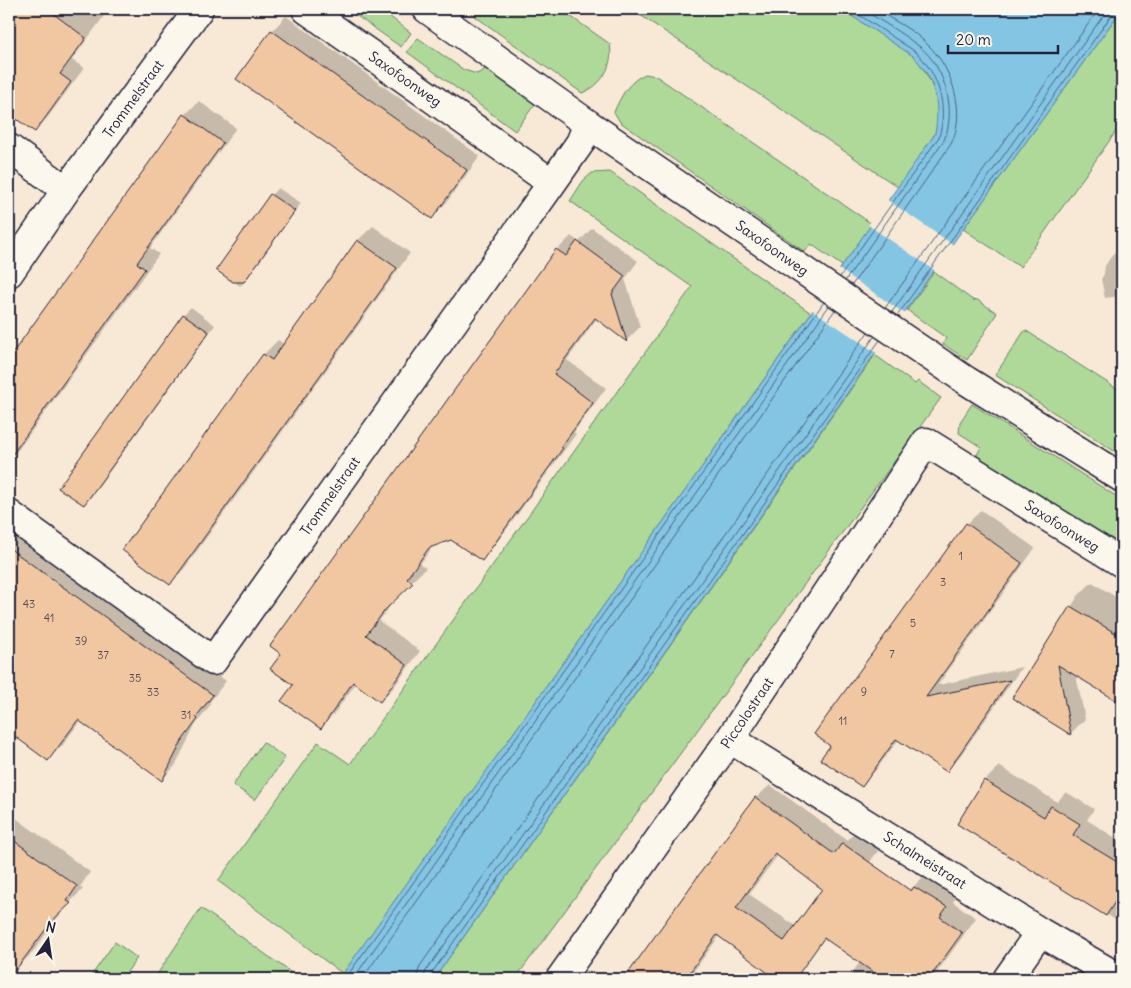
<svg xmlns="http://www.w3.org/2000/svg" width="1131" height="988" font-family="Delius,sans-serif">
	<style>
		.green { fill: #aed998; stroke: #687e6a }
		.water { fill: #84c5e4; stroke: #5d84a0 }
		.pier { fill: #f8e9d6 }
		.shadow { fill: #0003 }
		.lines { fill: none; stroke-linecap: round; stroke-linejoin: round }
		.shore { stroke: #49637f; stroke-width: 1 }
		.building { fill: #f1c7a1; stroke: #22223b; fill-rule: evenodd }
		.street-casing { stroke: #22223b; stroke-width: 31 }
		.secondary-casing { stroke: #22223b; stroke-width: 31 }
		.street { stroke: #fbf7ec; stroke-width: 28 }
		.secondary { stroke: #fbf7ec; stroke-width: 28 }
		.labels { text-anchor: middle; stroke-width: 4; stroke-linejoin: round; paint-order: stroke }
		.number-label { font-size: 11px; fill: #564b54 }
		.street-label { font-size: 14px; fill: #22223b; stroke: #fbf7ec }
	</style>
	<rect width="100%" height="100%" fill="#f8e9d6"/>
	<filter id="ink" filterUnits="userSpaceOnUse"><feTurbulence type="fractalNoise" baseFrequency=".02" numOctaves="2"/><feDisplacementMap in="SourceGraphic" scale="10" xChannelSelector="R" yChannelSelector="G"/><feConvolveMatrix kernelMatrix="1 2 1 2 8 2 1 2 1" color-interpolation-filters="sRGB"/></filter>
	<g filter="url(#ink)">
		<path class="green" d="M347,9h33l31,24 -10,14z
			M465,9h95l50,35c4,21 -8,42 -28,49z
			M631,9h210l73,47c16,19 33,55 20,79 -9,18 -24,35 -36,52z
			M1122,9v114l-102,144 -57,-38z
			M418,38l46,32 13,4 10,-6 48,36 -20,27 -108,-79z
			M645,74l11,2 216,148 -30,42 -31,-22 -6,8 -185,-130 -6,-10c7,-16 14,-30 31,-38z
			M610,172l201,141 -468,661 -125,-93 100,-139 32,22 342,-477 -122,-86 13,-20 9,-8z
			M934,272l40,29 2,-2 21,14 -30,47 -24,-16 3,-6 -39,-28z
			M1025,330l97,62v64l-127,-81z
			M875,355l40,29 3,-3 23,17 -426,581h-81z
			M972,404l150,96v45l-146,-88 5,-10 -22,-14 1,-11z
			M263,742l22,16 -30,42 -22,-15z
			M201,908l99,71h-146z
			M115,942l22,16 -15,21h-33z"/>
		<path class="water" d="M841,9h281l-159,220 -529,750h-95l472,-666 31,-47 93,-132c5,-32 1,-54 -22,-78z"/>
		<path class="pier" d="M886,199l69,47 -18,26 -69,-47z
			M837,268l70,47 -29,39 -67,-45z"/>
		<path class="shadow" d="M9,9h100l-37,51 12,8 -36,49 -13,14 -26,-19z
			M286,16l194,140 -34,47 -14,14 -194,-139 34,-47z
			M199,101l37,27 -86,120 9,6 -141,196 -9,9v-99l176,-245z
			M278,188l23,15 -54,76 -7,7 -22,-17 53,-74z
			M373,226l37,27 -226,316 -14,14 -46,-33 140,-196 14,-14 6,4 74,-104z
			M592,228l46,33 -13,18 15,48 -14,14 -29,-23 -30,42 39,28 -32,44 2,2 -81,111 -14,14 -30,-21 -17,7 -14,19 6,4 -28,27 -19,26 41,30 -26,36 -14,14 -24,-18 -22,31 -14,14 -25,-43 262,-435 14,-14 8,6z
			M1122,245v52l-2,-1 -15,2 -4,-19 3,-5 1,-8 7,-11z
			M191,307l24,18 -124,172 -7,7 -24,-17 124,-173z
			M981,510l54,38 -97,137 84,-18 -62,89 -14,14 -47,-31 -24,32 -14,14 -30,-40 -15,-11 151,-210z
			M9,525l217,156 -17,22 2,1 -16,22 -20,40 -13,14 -82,-59 -18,25 -14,13 -39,-28z
			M1092,582l30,19v102l-46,-28 9,44 -14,14 -57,-35 64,-102z
			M999,766l58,36 9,-10 28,17 -7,11 35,22v82l-163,-101 26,-42z
			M770,785l77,55 10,-10 24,17 -29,39 -74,-31 -29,39 64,44 -22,27 -71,-30 -32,44h-62l130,-181z
			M9,813l81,59 -10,15 3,2 -18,18 -32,45 -14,14 -10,-8z
			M924,876l36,16 -7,10 23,16 -44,61h-84l62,-89z"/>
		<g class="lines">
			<path class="shore" d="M840,277l99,-140c9,-31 0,-62 -23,-85l-66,-43
				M845,281l99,-141c13,-29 1,-73 -24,-93 -18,-14 -39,-26 -58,-38
				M852,285l99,-141c16,-32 1,-77 -24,-100 -13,-14 -36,-25 -52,-35
				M885,308l214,-299
				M892,312l216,-303
				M897,316l219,-307
				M345,979l479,-677
				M353,979l476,-673
				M362,979l473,-669
				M416,979l4,-13 448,-634
				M423,979l3,-8 448,-634
				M430,979l1,-5 449,-634"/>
		</g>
		<path class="building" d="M9,9h38l39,29 -26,36 11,8 -36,50 -26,-18z
			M271,30l196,140 -35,49 -196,-140z
			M184,114l39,29 -86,120 8,6 -136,190v-101z
			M270,194l25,17 -51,71h-11l-17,-12z
			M357,240l40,28 -227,317 -48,-35 141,-196 9,6z
			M577,241l48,35 -13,18 15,48 -32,-24 -41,56 39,29 -32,44 2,1 -81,113 -31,-21 -22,8 -22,30 6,5 -27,26 -20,26 41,30 -27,37 -27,-20 -32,47 -40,-28 12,-16 -23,-16 11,-15 -11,-8 286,-397 10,7z
			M183,314l26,18 -125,173 -26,-17z
			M966,523l56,40 -96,134 84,-17 -63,92 -51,-33 -34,48 -42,-28 10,-13 -16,-12z
			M9,548l204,147 -17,22 2,2 -16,22 -20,40 -84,-61 -30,41 -39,-29z
			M1070,606l52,31v67l-64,-39 13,70 -59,-37z
			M984,780l60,37 7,-11 29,18 -7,11 49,30v26l-16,25 -149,-92z
			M755,797l79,57 8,-11 69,48 3,-4 33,20 -7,10 22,16 -33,46h-46l-59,-41 -29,41h-19l-59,-44 -32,44h-61zM775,854l47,35 -38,52 -48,-33z
			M9,837l68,49 -10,15 4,2 -19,18 -43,58z"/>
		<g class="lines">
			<defs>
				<path id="street" d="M306,9l246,174
					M9,148l57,42
					M9,273l57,-83 133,-181
					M9,514l204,147 339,-478 28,-40 8,-19
					M730,739l310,193 81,47
					M560,979l170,-240 196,-297 196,121
					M1007,979l33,-47"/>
				<path id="secondary" d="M427,9l161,115 225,153 154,104 155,97"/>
			</defs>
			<use href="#street" class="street-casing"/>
			<use href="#secondary" class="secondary-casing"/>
			<use href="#street" class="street"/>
			<use href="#secondary" class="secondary"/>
		</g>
	</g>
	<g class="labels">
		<g class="number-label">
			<text x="961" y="560">1</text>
			<text x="943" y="586">3</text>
			<text x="29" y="608">43</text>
			<text x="49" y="622">41</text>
			<text x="913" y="627">5</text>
			<text x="81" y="645">39</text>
			<text x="892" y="658">7</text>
			<text x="103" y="659">37</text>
			<text x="135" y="682">35</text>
			<text x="153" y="696">33</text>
			<text x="864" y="696">9</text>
			<text x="186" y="719">31</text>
			<text x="843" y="725">11</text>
		</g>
		<g class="street-label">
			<text transform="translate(405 79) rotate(35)" y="5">Saxofoonweg</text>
			<text transform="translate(133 99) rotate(-54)" y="5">Trommelstraat</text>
			<text transform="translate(772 248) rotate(35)" y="5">Saxofoonweg</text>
			<text transform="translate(330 496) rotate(-55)" y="5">Trommelstraat</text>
			<text transform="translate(1062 526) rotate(32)" y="5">Saxofoonweg</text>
			<text transform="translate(747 713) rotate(-56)" y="5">Piccolostraat</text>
			<text transform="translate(925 860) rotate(32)" y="5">Schalmeistraat</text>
		</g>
	</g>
	<rect width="1131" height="988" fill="none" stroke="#fbf7ec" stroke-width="30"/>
	<rect x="15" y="15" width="1101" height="958" fill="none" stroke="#22223b" stroke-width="2" filter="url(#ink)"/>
	<g transform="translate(48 940) rotate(13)" stroke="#fbf7ec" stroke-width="4" paint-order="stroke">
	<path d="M0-4L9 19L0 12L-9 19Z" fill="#22223b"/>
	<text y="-8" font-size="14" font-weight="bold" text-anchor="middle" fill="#22223b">N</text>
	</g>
	<path d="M948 45v8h110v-8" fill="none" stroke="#22223b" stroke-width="2.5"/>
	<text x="956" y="45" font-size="15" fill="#22223b" stroke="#fbf7ec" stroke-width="4" paint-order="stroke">20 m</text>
</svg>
